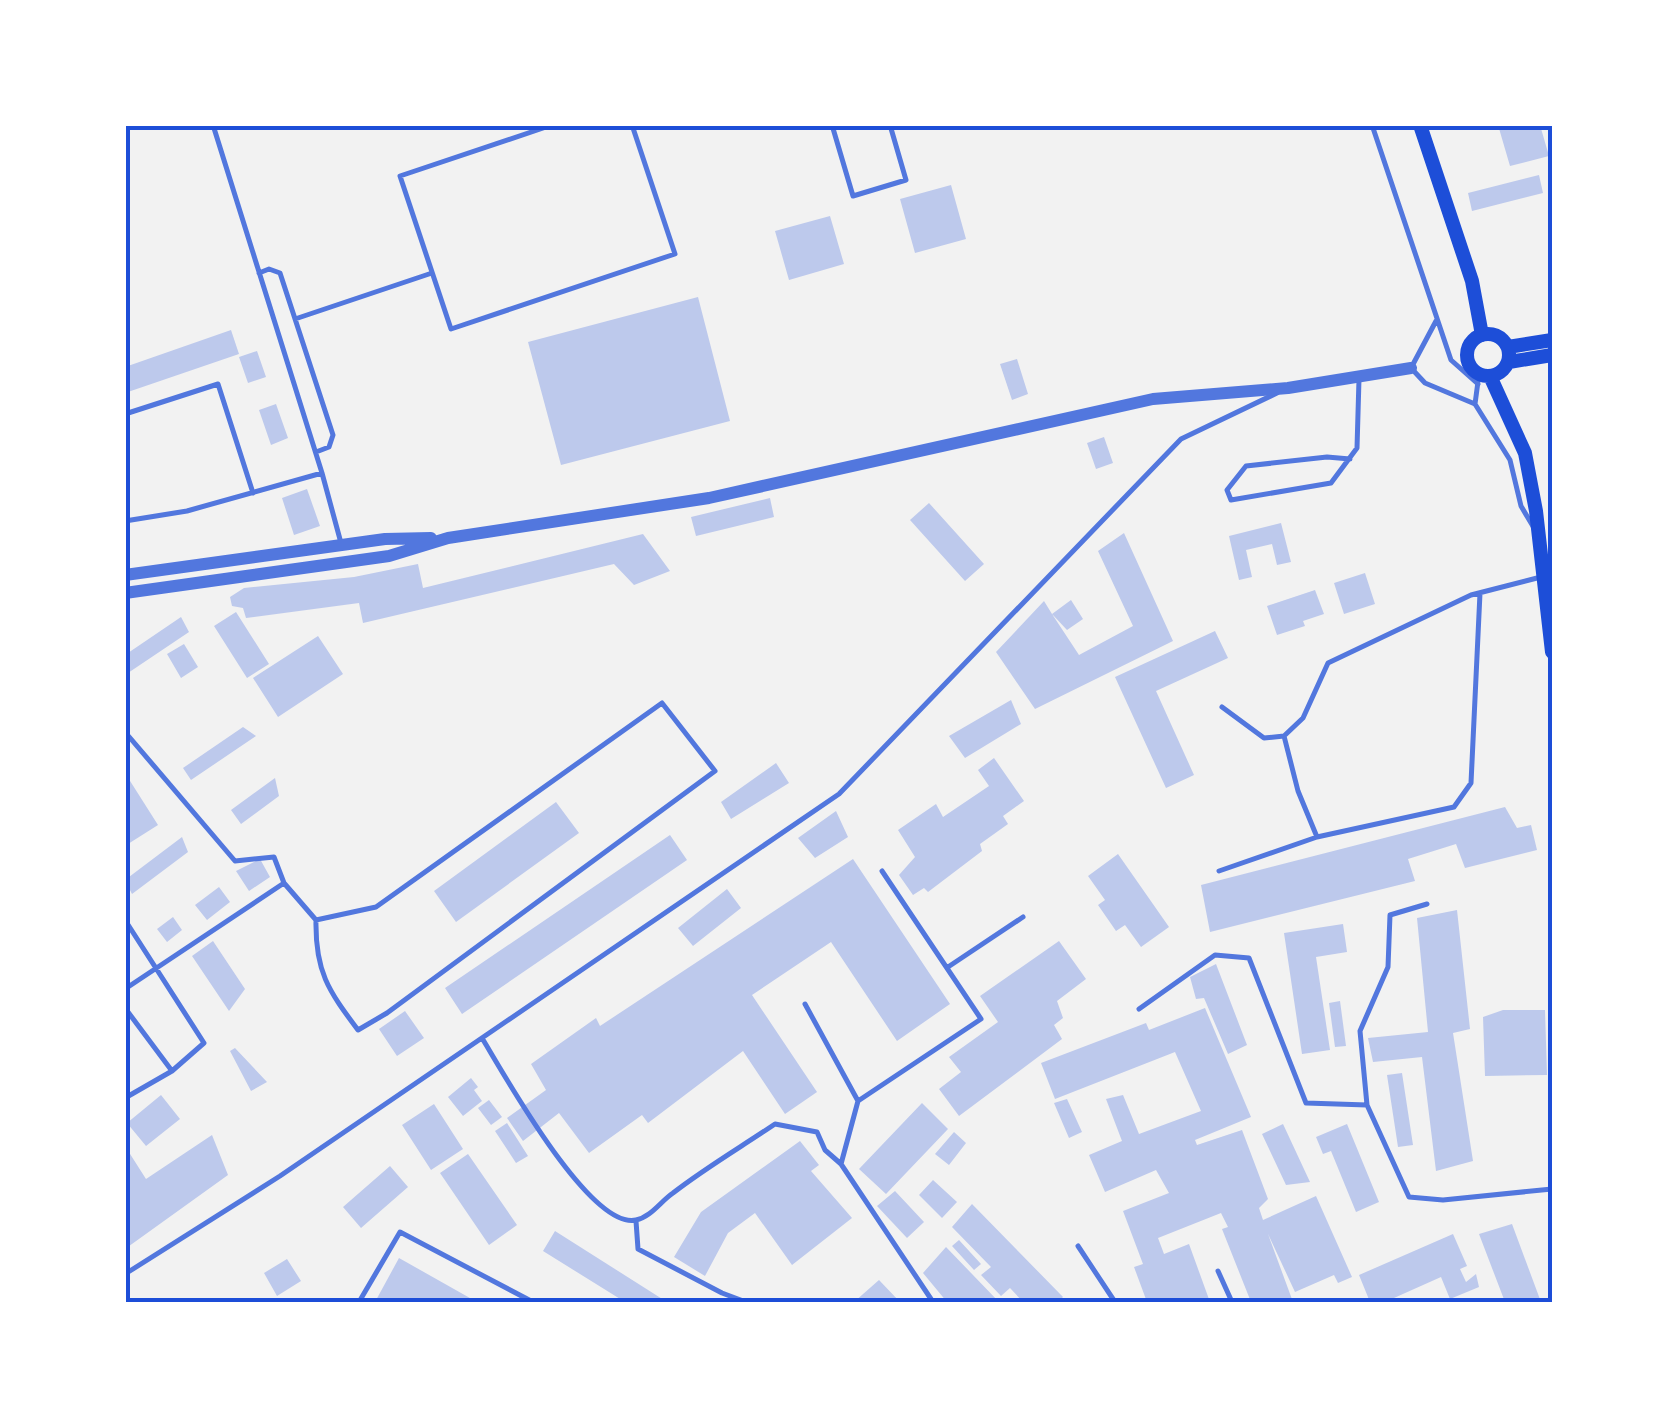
<svg xmlns="http://www.w3.org/2000/svg" width="1677" height="1427" font-family="Commissioner,sans-serif">
	<style>
		.building { fill: #bdc9ec }
		.lines { fill: none; stroke-linecap: round; stroke-linejoin: round }
		.service { stroke: #5277de; stroke-width: 5 }
		.tertiary { stroke: #5277de; stroke-width: 12 }
		.secondary { stroke: #1d4ed8; stroke-width: 14 }
		.neatline { fill: none; stroke: #1d4ed8; stroke-width: 4 }
	</style>
	<rect width="100%" height="100%" fill="#f2f2f2"/>
	<path class="building" d="M1498,125h42l9,31 -39,10z
		M1539,175l4,18 -71,18 -4,-18z
		M951,185l15,54 -51,14 -15,-54z
		M830,216l14,48 -55,16 -14,-49z
		M698,297l32,124 -169,44 -33,-123z
		M231,330l8,24 -114,39v-26z
		M257,351l9,26 -18,6 -9,-26z
		M1017,359l11,35 -16,6 -12,-36z
		M276,404l12,34 -17,7 -12,-35z
		M1104,437l9,26 -17,6 -9,-26z
		M307,489l13,37 -26,9 -12,-37z
		M770,498l4,19 -78,19 -5,-19z
		M929,503l55,61 -19,17 -55,-61z
		M1281,523l10,39 -14,3 -5,-21 -26,6 6,27 -13,3 -10,-44z
		M1124,533l49,108 -138,68 -39,-57 48,-51 8,13 19,-14 12,19 -16,11 -15,-16 27,41 54,-29 -35,-75z
		M643,534l27,37 -36,14 -20,-21 -251,59 -4,-20 -113,15 -3,-10 -11,-2 -2,-9 14,-9 110,-11 64,-13 5,24z
		M1365,573l10,31 -31,10 -10,-31z
		M1315,590l9,24 -21,7 2,5 -28,9 -10,-29z
		M236,612l33,52 -22,14 -33,-52z
		M181,617l8,15 -64,43v-20z
		M1215,631l13,27 -72,33 38,84 -28,13 -51,-111z
		M318,636l25,38 -65,43 -25,-39z
		M184,644l14,23 -17,11 -14,-24z
		M1011,700l10,24 -56,34 -16,-22z
		M243,727l13,9 -65,44 -8,-12z
		M994,758l30,43 -21,15 5,8 -28,20 2,7 -54,41 -4,-4 -11,7 -14,-20 16,-18 -17,-27 38,-26 7,13 46,-31 -11,-16z
		M776,763l13,20 -58,36 -10,-17z
		M125,773l33,52 -30,19 -3,-6z
		M275,778l4,18 -38,28 -10,-14z
		M556,802l23,31 -123,89 -22,-31z
		M1505,807l12,21 14,-3 6,25 -72,18 -9,-24 -48,15 7,22 -205,51 -9,-47z
		M836,811l12,26 -33,21 -17,-20z
		M670,835l17,25 -225,154 -17,-26z
		M182,837l6,15 -56,42 -7,-14z
		M1118,854l51,73 -28,20 -16,-22 -9,6 -18,-26 7,-5 -17,-24z
		M260,859l10,18 -21,14 -13,-20z
		M853,859l97,145 -53,37 -66,-99 -79,53 65,97 -32,22 -42,-63 -95,72 -6,-8 -53,38 -30,-40 -36,28 -16,-23 39,-28 -15,-26 65,-46 4,8z
		M219,887l11,15 -23,18 -12,-15z
		M727,889l14,19 -48,38 -15,-18z
		M1457,910l13,119 -17,4 20,128 -37,10 -14,-114 -49,5 -5,-24 60,-6 -11,-114z
		M173,917l9,13 -15,12 -10,-13z
		M1343,924l4,28 -31,5 14,93 -28,4 -18,-121z
		M213,941l32,48 -16,22 -37,-55z
		M1059,941l27,38 -29,22 6,17 -9,7 8,14 -103,77 -20,-27 22,-17 -12,-15 49,-35 -18,-26z
		M1216,964l31,81 -19,9 -24,-56 -8,1 -6,-22z
		M1340,1001l6,45 -11,1 -6,-44z
		M1205,1008l46,109 -56,23 2,5 45,-15 26,69 -9,9 4,12 53,-24 36,81 -14,6 -4,-8 -39,17 -27,-58 25,68h-42l-29,-73 6,-2 -7,-14 -63,25 6,16 25,-10 21,58h-63l-13,-35 9,-3 -20,-53 46,-18 -13,-23 -51,22 -16,-37 33,-14 -16,-42 17,-4 16,39 62,-23 -26,-59 -120,47 -14,-36 105,-40 3,7z
		M1503,1010h42l2,65 -62,1 -2,-59z
		M405,1011l19,27 -27,18 -18,-27z
		M235,1048l32,34 -16,9 -21,-40z
		M1402,1073l11,72 -15,2 -11,-72z
		M471,1078l7,9 -4,3 8,11 -19,15 -15,-19z
		M161,1095l19,24 -34,27 -19,-23z
		M1067,1099l15,33 -13,6 -15,-35z
		M489,1100l13,17 -11,8 -13,-17z
		M922,1103l26,26 -62,65 -27,-25z
		M434,1104l29,45 -32,21 -29,-45z
		M507,1123l21,33 -12,7 -21,-32z
		M1283,1124l27,58 -24,3 -24,-51z
		M1347,1124l32,78 -23,10 -25,-61 -8,3 -7,-17z
		M954,1132l12,11 -17,22 -14,-11z
		M212,1135l16,40 -103,74v-103l21,33z
		M800,1141l19,24 -8,6 41,47 -60,47 -37,-52 -27,20 -23,43 -31,-19 27,-45z
		M468,1154l49,71 -28,20 -49,-72z
		M390,1166l18,21 -47,41 -18,-21z
		M933,1180l24,22 -15,16 -23,-23z
		M895,1191l29,31 -17,16 -30,-32z
		M972,1204l91,93 -5,5h-35l-13,-14 -9,8 -20,-21 10,-8 -39,-40z
		M1512,1224l29,78h-36l-26,-68z
		M555,1231l112,71h-42l-82,-51z
		M1453,1234l14,32 -7,3 6,13 10,-8 3,13 -29,12 -9,-22 -56,25h-15l-11,-27z
		M959,1240l22,24 -7,6 -22,-24z
		M946,1247l53,55h-52l-24,-29z
		M399,1258l78,44h-102z
		M287,1259l14,22 -24,15 -13,-23z
		M879,1280l21,22h-46z"/>
	<g class="lines">
		<path class="service" d="M213,125l109,348 19,70
			M552,125l-152,51 51,153 224,-75 -43,-129
			M832,125l21,71 53,-16 -16,-55
			M1372,125l79,235 27,24
			M259,273l10,-4 11,4 53,162 -4,12 -13,5
			M295,319l137,-46
			M1436,321l-25,47 14,15 50,21 35,56 11,46 13,22
			M1475,404l4,-30
			M125,414l93,-30 35,109
			M1350,459l-23,-2 -81,9 -19,24 4,10 100,-17 26,-35 2,-69
			M125,521l62,-10 135,-38
			M1480,593l-9,190 -17,24 -137,30 -19,-46 -14,-55 19,-18 25,-55 143,-68 70,-18
			M1222,707l42,31 20,-2
			M125,732l110,129 39,-4 10,26 32,37c-1,51 12,70 42,110l29,-17 328,-242 -53,-68 -286,204 -60,13
			M1219,871l98,-34
			M1427,904l-37,11 -2,52 -28,64 7,74 42,92 34,3 109,-11
			M125,920l79,123 -32,28 -47,27
			M948,967l75,-50
			M125,989l159,-106
			M805,1004l53,97
			M125,1008l47,63
			M1139,1009l76,-54 34,3 57,145 61,2
			M482,1038c22,36 108,192 154,182 15,-3 25,-19 37,-27 32,-25 68,-46 102,-69l42,8 8,18 16,14 92,138
			M841,1164l17,-63 123,-82 -99,-148
			M636,1221l2,28 84,44 24,9
			M1078,1246l37,56
			M1218,1271l14,31
			M125,1274l155,-98 559,-382 342,-355 96,-46
			M359,1302l41,-70 133,70"/>
		<path class="tertiary" d="M125,575l260,-36 46,-1
			M125,593l264,-37 59,-18 261,-40 444,-99 135,-11 123,-20"/>
		<path class="secondary" d="M1420,125l52,156 10,54
			M1467 355a21 21 0 1 1 42 0a21 21 0 1 1-42 0Z
			M1508,347l44,-7
			M1509,362l43,-7
			M1490,376l35,77 11,58 16,141"/>
	</g>
	<rect width="1677" height="1427" fill="none" stroke="#ffffff" stroke-width="255"/>
	<rect x="128" y="128" width="1422" height="1172" class="neatline"/>
</svg>
